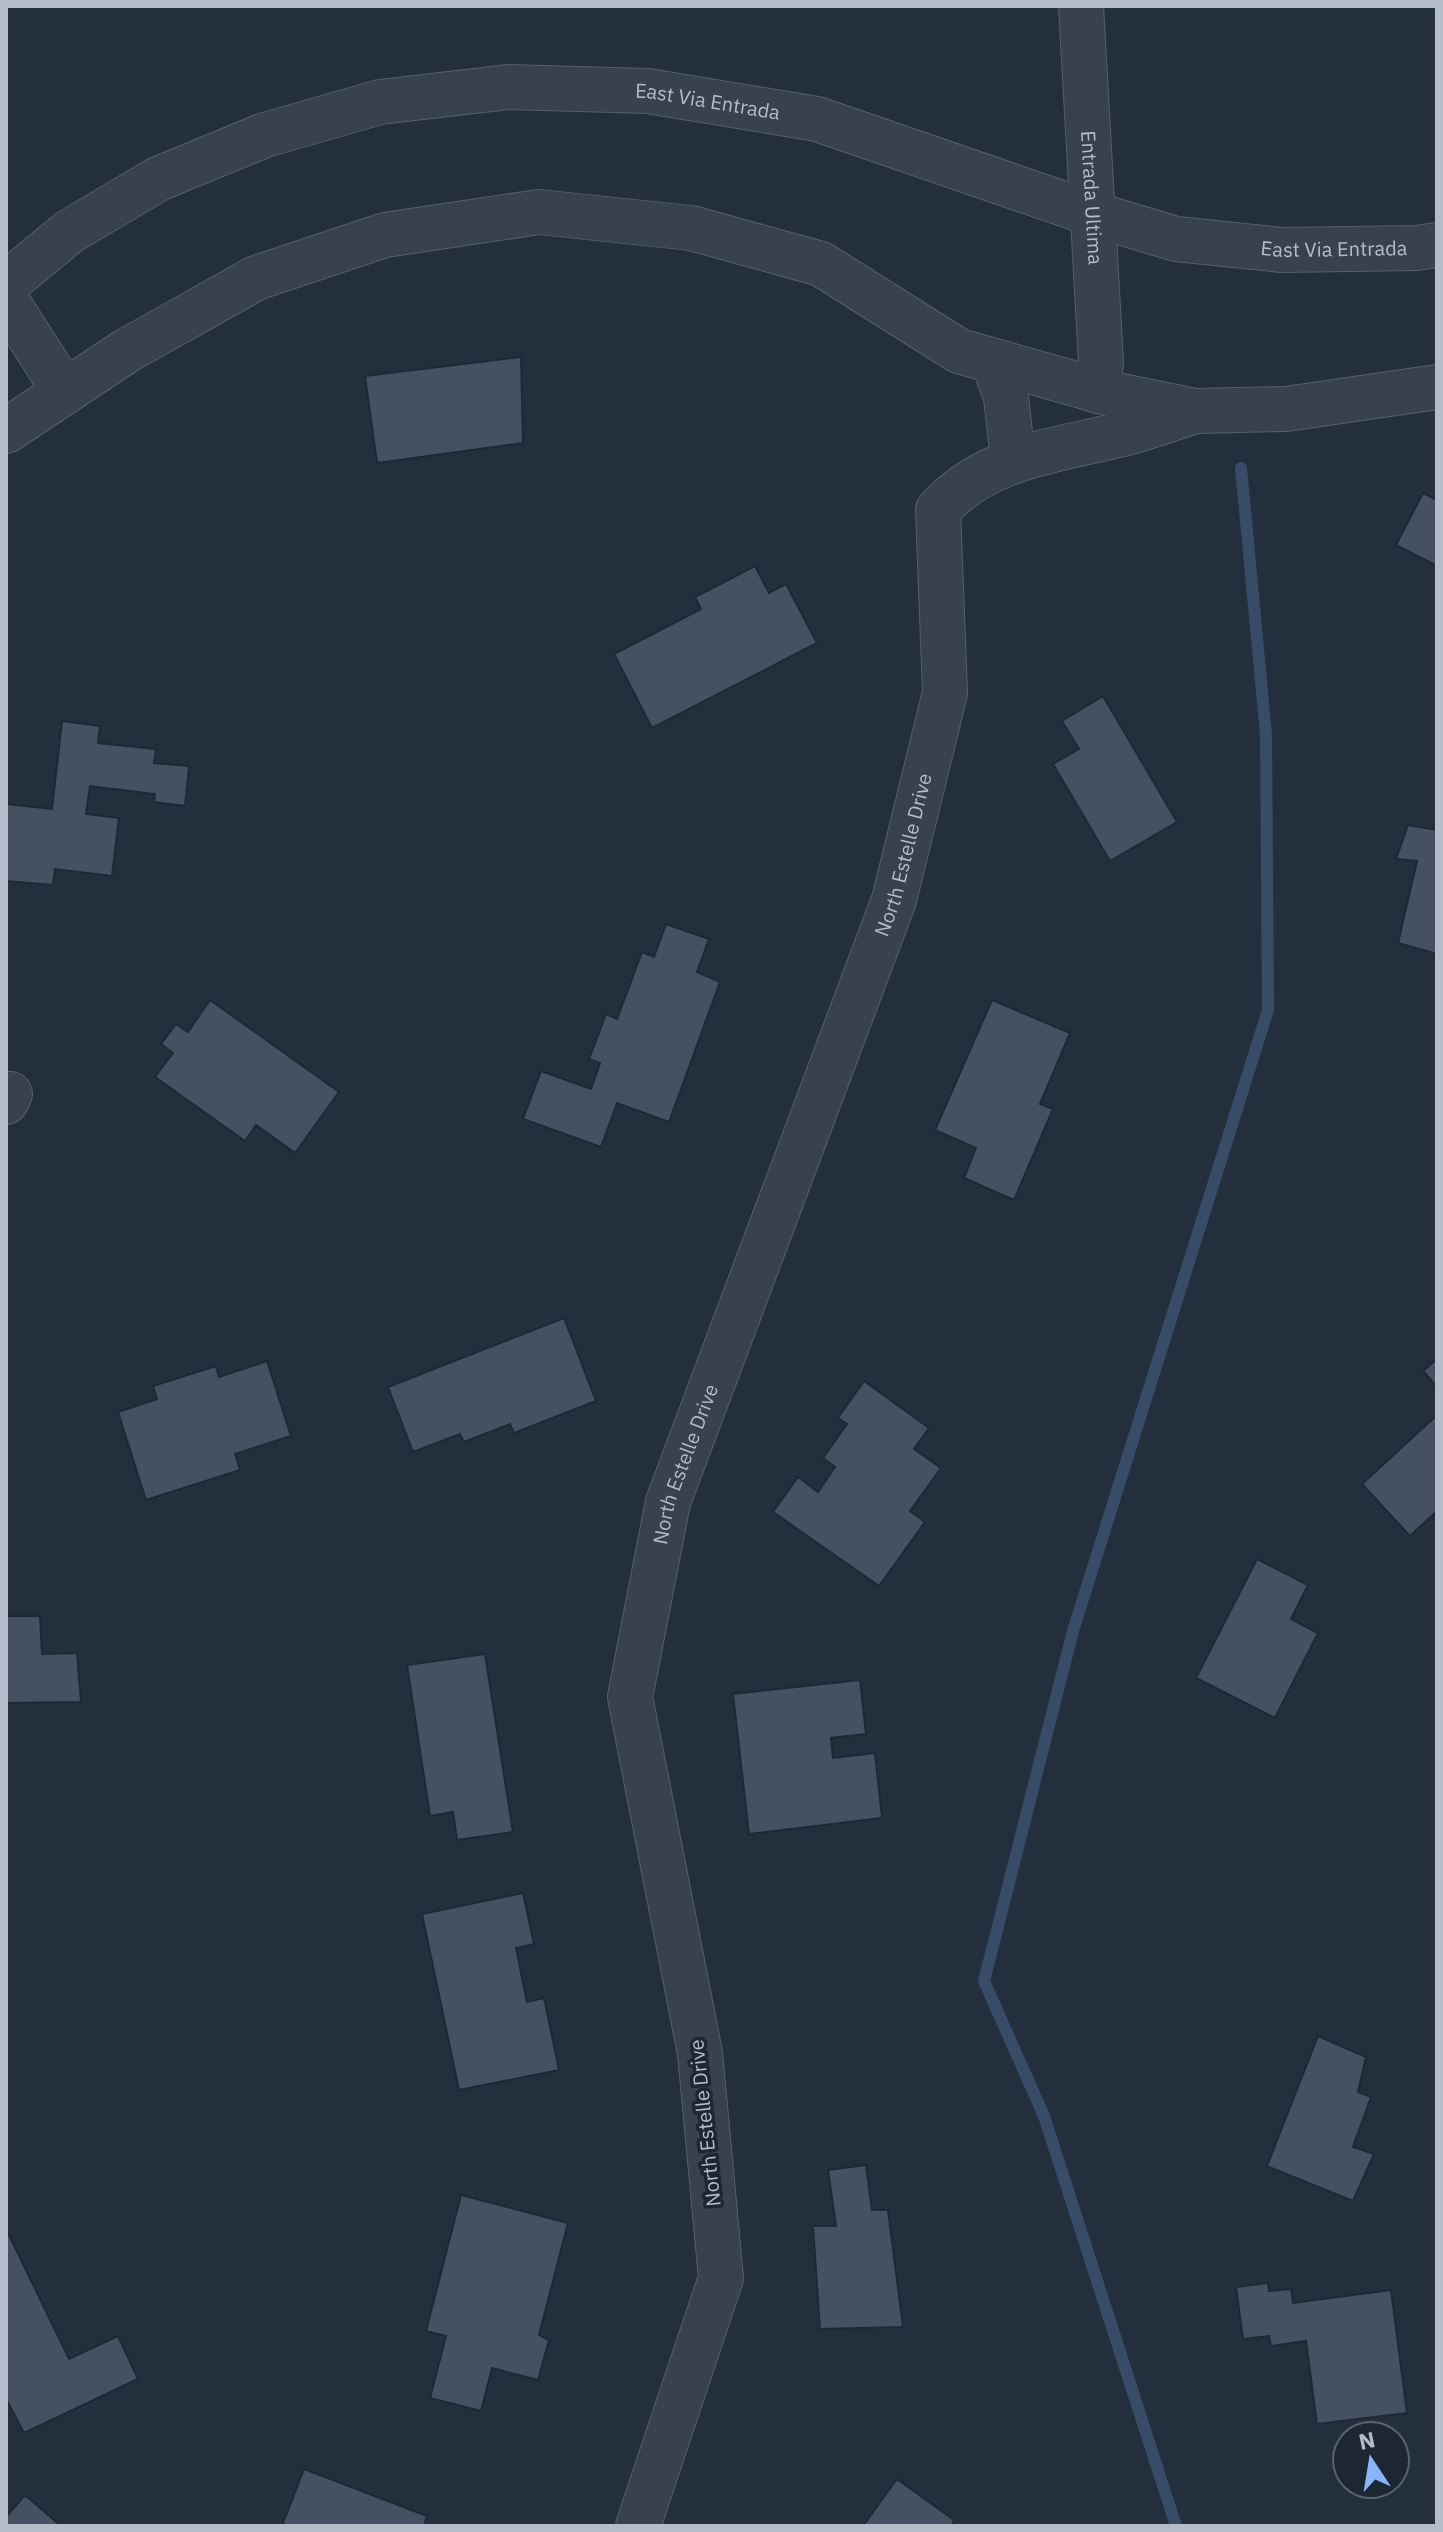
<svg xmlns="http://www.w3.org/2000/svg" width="1443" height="2532" font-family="'IBM Plex Sans',sans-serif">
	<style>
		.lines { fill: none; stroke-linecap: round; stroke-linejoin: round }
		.stream { stroke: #394c67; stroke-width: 12 }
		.building { fill: #455162; stroke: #1f2835; stroke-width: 2 }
		.minor-casing { stroke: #565f6c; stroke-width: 46 }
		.minor { stroke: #38414e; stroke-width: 44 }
		.labels { text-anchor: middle; stroke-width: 7; stroke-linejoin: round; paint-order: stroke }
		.street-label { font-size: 20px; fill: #b4bcc9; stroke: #1d2633 }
	</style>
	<rect width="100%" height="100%" fill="#242f3e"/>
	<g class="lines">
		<path class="stream" d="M1176,2526l-132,-410 -60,-135 89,-350 195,-621 -2,-276 -25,-266"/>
	</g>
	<path class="building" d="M521,357l2,86 -146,20 -12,-87z
		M1423,493l14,7v66l-41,-21z
		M755,566l14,27 17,-9 31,59 -165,85 -38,-74 87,-45 -6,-12z
		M1103,696l74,126 -67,39 -57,-97 26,-15 -17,-28z
		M62,721l38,5 -2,17 58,6 -2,14 35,3 -4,40 -31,-4 1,-8 -65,-8 -4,28 33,4 -7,58 -57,-7 -2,16 -47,-4v-77l46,5z
		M1408,825l29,5v124l-39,-11 19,-82 -21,-2z
		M666,924l43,15 -12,33 23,10 -51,140 -52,-19 -16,44 -78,-28 18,-48 50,18 9,-26 -11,-4 17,-45 11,5 25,-67 12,5z
		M210,1000l129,92 -44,61 -39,-28 -11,16 -90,-64 18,-24 -12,-9 15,-20 12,8z
		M992,1000l78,33 -30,71 13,5 -39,91 -50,-22 12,-30 -41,-18z
		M564,1318l32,83 -82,32 -4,-9 -46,18 -4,-8 -47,18 -25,-65z
		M1437,1359v28l-14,-16z
		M267,1361l24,75 -56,18 5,16 -94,30 -28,-88 39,-13 -4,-13 63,-20 3,11z
		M864,1381l65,47 -15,21 27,19 -31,43 15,11 -46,64 -106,-74 25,-35 20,15 17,-25 -12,-9 24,-34 -9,-6z
		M1437,1415v96l-27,25 -48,-52z
		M1257,1559l51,26 -17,34 27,14 -43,85 -79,-40z
		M6,1616h34l2,38 35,-1 4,49 -75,1z
		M485,1654l28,178 -56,8 -4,-28 -23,4 -23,-151z
		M860,1680l6,54 -35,4 2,20 42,-5 7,65 -133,16 -16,-140z
		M523,1893l11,51 -18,4 11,54 17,-4 15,72 -100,20 -37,-176z
		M1318,2036l48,21 -8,35 13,5 -18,50 21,7 -21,47 -86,-35z
		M866,2165l6,45h16l15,117 -83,2 -7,-103h23l-8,-56z
		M461,2195l107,28 -29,112 10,5 -11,40 -46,-12 -11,43 -51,-13 16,-62 -20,-5z
		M8,2233l61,126 49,-23 20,43 -114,54 -18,-34v-165z
		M1268,2283l1,8 22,-2 2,14 98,-13 16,123 -90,11 -11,-83 -35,5 -2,-10 -26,3 -7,-52z
		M304,2469l123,47 -3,10h-142z
		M897,2479l57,41 -2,6h-89z
		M25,2495l36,31h-55v-9z"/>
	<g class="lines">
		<defs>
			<g id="minor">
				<path id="s1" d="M1081,6l20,356 -3,29"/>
				<path id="s2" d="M6,284l63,-52 89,-53 107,-44 115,-33 128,-15 140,4 169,28 276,95 83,25 106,11 134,-2 21,-3"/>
				<path d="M6,300l59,92"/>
				<path d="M993,361l13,36 7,63"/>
				<path d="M6,431l120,-80 130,-73 129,-43 154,-23 152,16 130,36 138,87 148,42 88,18 91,-2 151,-22"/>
				<path d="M6,1102l4,-8"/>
				<path id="s3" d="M638,2526l83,-248 -21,-225 -70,-356 38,-195 226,-602 51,-207 -7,-183c47,-53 116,-59 180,-75 26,-6 52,-16 77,-24"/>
			</g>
		</defs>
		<use href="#minor" class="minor-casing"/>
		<use href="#minor" class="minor"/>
	</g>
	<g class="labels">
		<g class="street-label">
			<text dy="7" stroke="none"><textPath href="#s2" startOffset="750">East Via Entrada</textPath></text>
			<text dy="7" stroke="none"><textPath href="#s1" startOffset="192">Entrada Ultima</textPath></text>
			<text dy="7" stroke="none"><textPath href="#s2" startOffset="1398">East Via Entrada</textPath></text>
			<text dy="7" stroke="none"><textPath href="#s3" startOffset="1738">North Estelle Drive</textPath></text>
			<text dy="7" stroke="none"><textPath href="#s3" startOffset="1090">North Estelle Drive</textPath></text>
			<text transform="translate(705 2123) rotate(-96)" y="7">North Estelle Drive</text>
		</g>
	</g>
	<rect width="1443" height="2532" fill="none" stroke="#b4bcc9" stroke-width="16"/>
	<g transform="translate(1371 2460) rotate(348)"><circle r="38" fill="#1d2633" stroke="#59626f" stroke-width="2"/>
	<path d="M0-6L14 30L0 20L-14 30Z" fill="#8ab4f8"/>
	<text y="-12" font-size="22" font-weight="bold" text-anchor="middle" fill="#b4bcc9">N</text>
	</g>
</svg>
